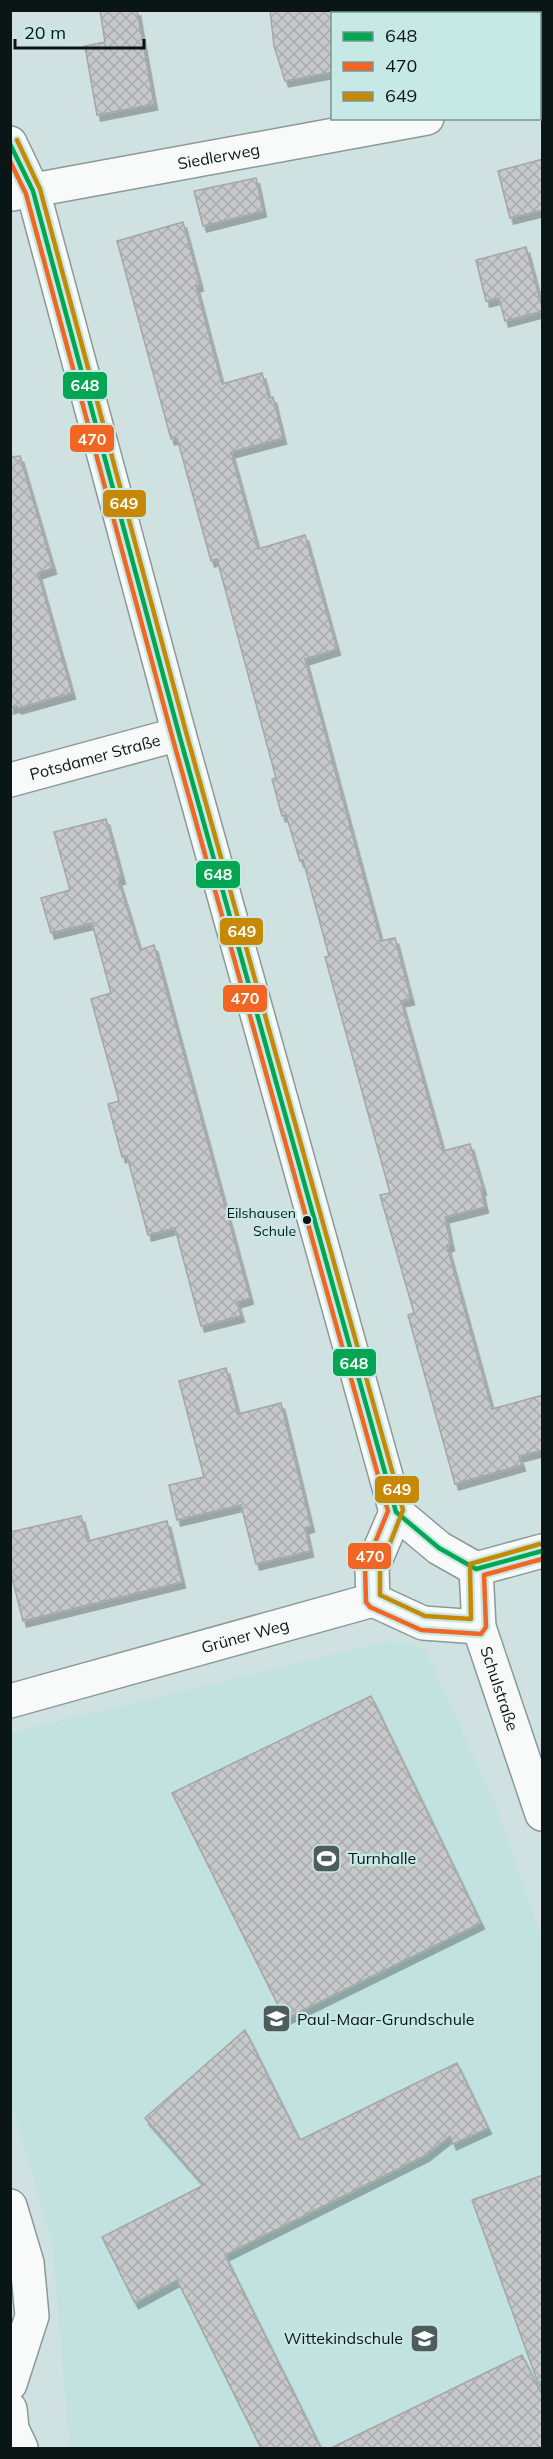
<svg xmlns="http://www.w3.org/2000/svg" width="553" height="2459" font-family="Mulish,sans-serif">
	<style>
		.built { fill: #c1e2de }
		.building { fill: url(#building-cross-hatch); stroke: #a4a6a8; stroke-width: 1.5; filter: url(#shadow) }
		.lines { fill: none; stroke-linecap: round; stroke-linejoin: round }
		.minor-casing { stroke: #8b9998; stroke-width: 36 }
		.minor { stroke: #f8fafa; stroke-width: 33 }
		.bus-1-casing { stroke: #c7e9e6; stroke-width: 9 }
		.bus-2-casing { stroke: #c7e9e6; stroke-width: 9 }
		.bus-3-casing { stroke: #c7e9e6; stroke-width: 9 }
		.bus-1 { stroke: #00a651; stroke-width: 4.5 }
		.bus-2 { stroke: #f26522; stroke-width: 4.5 }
		.bus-3 { stroke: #c78904; stroke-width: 4.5 }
		.bus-dot { fill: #091615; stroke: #c7e9e6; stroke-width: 2 }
		.labels { text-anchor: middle; stroke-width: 4.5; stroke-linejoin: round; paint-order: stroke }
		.bus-label { font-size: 14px; fill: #091615; stroke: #c7e9e6; text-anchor: end }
		.street-label { font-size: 16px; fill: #091615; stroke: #c7e9e6 }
		.poi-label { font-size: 16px; fill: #091615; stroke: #c7e9e6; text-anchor: start }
		.line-badge { stroke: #c7e9e6; stroke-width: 2 }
		.badge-label { font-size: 16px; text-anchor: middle; font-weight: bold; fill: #fff }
	</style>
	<defs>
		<pattern id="building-cross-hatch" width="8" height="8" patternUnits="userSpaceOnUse" patternTransform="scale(1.5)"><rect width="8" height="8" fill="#c6c8c9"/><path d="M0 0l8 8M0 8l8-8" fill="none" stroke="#a9abac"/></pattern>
		<filter id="shadow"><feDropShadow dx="3.5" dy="6" stdDeviation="0" flood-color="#0004"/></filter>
	</defs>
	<rect width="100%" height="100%" fill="#cfe1e0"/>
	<path class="built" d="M389,1641l21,3 16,7 67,148 49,139v510h-472l-18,-207 -41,-140 -1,-368z"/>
	<path class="building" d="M100,10h37l17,94 -57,11 -12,-69 20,-4z
		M270,10h63v62l-48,9 -11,-35z
		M543,159v51l-33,8 -12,-47z
		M256,178l7,33 -60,15 -9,-35z
		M183,222l17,63 -4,1 26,98 40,-11 7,25 4,-1 10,41 -52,14 27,97 47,-14 32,114 -32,10 28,104 48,178 14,-3 16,61 -10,2 42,150 27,-7 13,45 -2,1 4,17 -40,10 6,28 -4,1 45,163 51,-14v55l-24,6 3,9 -67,19 -47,-169 6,-2 -34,-118 10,-2 -65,-236 4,-1 -26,-96 -3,1 -14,-46 -4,1 -10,-37 4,-1 -59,-219 -6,2 -34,-123 -6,1 -54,-198z
		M526,247l17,64 -38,10 -6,-23 -13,3 -10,-41z
		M20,456l33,112 -15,5 34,120 -54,15 -1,-2 -7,2v-251z
		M106,819l16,59 -4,1 22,71 14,-5 96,353 -13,4 4,14 -40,10 -26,-98 -27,7 -21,-79 -5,1 -14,-53 11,-3 -28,-102 20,-6 -19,-70 -41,10 -10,-35 29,-8 -16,-58z
		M226,1368l12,46 43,-11 30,123 -6,2 5,23 -54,13 -15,-59 -64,15 -8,-35 35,-8 -25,-96z
		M81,1516l7,25 79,-20 15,61 -159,39 -13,-51v-38z
		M371,1696l110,227 -196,96 -113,-226z
		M245,2030l55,110 157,-77 31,65 -35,16 -3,-8 -24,19 -201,100 96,193h-60l-84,-168 -42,23 -33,-66 102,-52 -59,-67z
		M543,2175v207l-5,1 -66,-183z
		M522,2355l21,42v51h-212z"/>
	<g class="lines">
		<defs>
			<g id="minor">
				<path d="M540,98l2,-1"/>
				<path d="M10,143l23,48 146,543 217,778 43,36 37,21"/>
				<path id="s1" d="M12,194l415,-76"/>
				<path id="s2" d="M10,780l169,-46"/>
				<path id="s3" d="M476,1569l3,58 63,187"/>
				<path d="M476,1569l66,-18"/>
				<path d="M373,1600l-1,-32 24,-56"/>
				<path id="s4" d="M10,1701l363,-101 50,23 56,4"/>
				<path d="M10,2206l17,57 5,53 -22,68"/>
				<path d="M10,2409l2,20 9,19"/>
			</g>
		</defs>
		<use href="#minor" class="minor-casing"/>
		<use href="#minor" class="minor"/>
		<defs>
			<path id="bus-1" d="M10,144l23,47 146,543 217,778 43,36 37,21
				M476,1569l66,-18"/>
			<path id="bus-2" d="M10,161l16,33 146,542 216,775 -23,56 1,35 4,5 51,23 60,4 5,-7 -2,-52 58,-16"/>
			<path id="bus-3" d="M17,140l23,49 146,543 217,778 -23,59v26l45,21 46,3 -1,-55 70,-20"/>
		</defs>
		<use href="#bus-1" class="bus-1-casing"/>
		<use href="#bus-2" class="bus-2-casing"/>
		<use href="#bus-3" class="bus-3-casing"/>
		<use href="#bus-1" class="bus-1"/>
		<use href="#bus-2" class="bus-2"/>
		<use href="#bus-3" class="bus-3"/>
	</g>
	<defs>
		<symbol id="stadium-square" viewBox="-11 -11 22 22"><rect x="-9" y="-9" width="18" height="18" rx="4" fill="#4e5d5c" stroke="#c7e9e6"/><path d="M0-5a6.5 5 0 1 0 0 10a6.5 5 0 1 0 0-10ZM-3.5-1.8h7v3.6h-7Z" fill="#fff"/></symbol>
		<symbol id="school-square" viewBox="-11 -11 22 22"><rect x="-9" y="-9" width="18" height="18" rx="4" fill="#4e5d5c" stroke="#c7e9e6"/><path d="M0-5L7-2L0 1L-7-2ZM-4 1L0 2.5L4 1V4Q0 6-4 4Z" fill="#fff"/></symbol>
	</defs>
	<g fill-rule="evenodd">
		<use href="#stadium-square" x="310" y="1842" width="33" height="33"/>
		<use href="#school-square" x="260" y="2002" width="33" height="33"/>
		<use href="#school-square" x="408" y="2322" width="33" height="33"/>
	</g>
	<circle class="bus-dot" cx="307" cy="1220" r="5"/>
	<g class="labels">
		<g class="bus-label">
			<text x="296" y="1218">Eilshausen<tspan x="296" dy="18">Schule</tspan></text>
		</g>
		<g class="street-label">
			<text dy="6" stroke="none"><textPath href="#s1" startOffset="210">Siedlerweg</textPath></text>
			<text dy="6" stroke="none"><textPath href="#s2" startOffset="88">Potsdamer Straße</textPath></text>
			<text dy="6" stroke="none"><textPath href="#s4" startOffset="244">Grüner Weg</textPath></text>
			<text dy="6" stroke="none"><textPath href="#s3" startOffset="123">Schulstraße</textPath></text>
		</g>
		<g class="poi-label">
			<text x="348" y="1864">Turnhalle</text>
			<text x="297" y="2025">Paul-Maar-Grundschule</text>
			<text x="403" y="2344" text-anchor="end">Wittekindschule</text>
		</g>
	</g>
	<g class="line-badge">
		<rect x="62" y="371" width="46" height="29" rx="6" fill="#00a651"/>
		<rect x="69" y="424" width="46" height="29" rx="6" fill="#f26522"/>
		<rect x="102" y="489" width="45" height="29" rx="6" fill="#c78904"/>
		<rect x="195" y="860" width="46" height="29" rx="6" fill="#00a651"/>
		<rect x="219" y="917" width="45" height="29" rx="6" fill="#c78904"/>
		<rect x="222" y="984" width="46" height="29" rx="6" fill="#f26522"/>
		<rect x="332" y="1348" width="45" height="29" rx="6" fill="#00a651"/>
		<rect x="374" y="1475" width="46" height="29" rx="6" fill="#c78904"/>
		<rect x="347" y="1542" width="45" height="28" rx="6" fill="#f26522"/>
	</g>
	<g class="badge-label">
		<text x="85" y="391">648</text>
		<text x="92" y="445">470</text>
		<text x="124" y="509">649</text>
		<text x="218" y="880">648</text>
		<text x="242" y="937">649</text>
		<text x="245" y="1004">470</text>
		<text x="354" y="1369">648</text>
		<text x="397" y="1495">649</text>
		<text x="370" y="1562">470</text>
	</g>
	<rect width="553" height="2459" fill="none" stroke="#091615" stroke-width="24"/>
	<rect x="331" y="12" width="210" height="108" fill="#c7e9e6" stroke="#7b9592" stroke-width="1.5"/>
	<rect x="343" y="32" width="30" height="9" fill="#00a651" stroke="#7b9592" stroke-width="1.5"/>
	<text x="385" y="42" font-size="18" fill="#091615">648</text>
	<rect x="343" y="62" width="30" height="9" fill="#f26522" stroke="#7b9592" stroke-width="1.5"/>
	<text x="385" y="72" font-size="18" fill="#091615">470</text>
	<rect x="343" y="92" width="30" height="9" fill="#c78904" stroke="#7b9592" stroke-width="1.5"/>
	<text x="385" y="102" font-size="18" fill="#091615">649</text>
	<path d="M15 39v9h129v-9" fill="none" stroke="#091615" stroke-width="3"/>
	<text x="24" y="39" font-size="18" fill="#091615" stroke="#c7e9e6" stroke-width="4.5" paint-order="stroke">20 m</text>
</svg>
